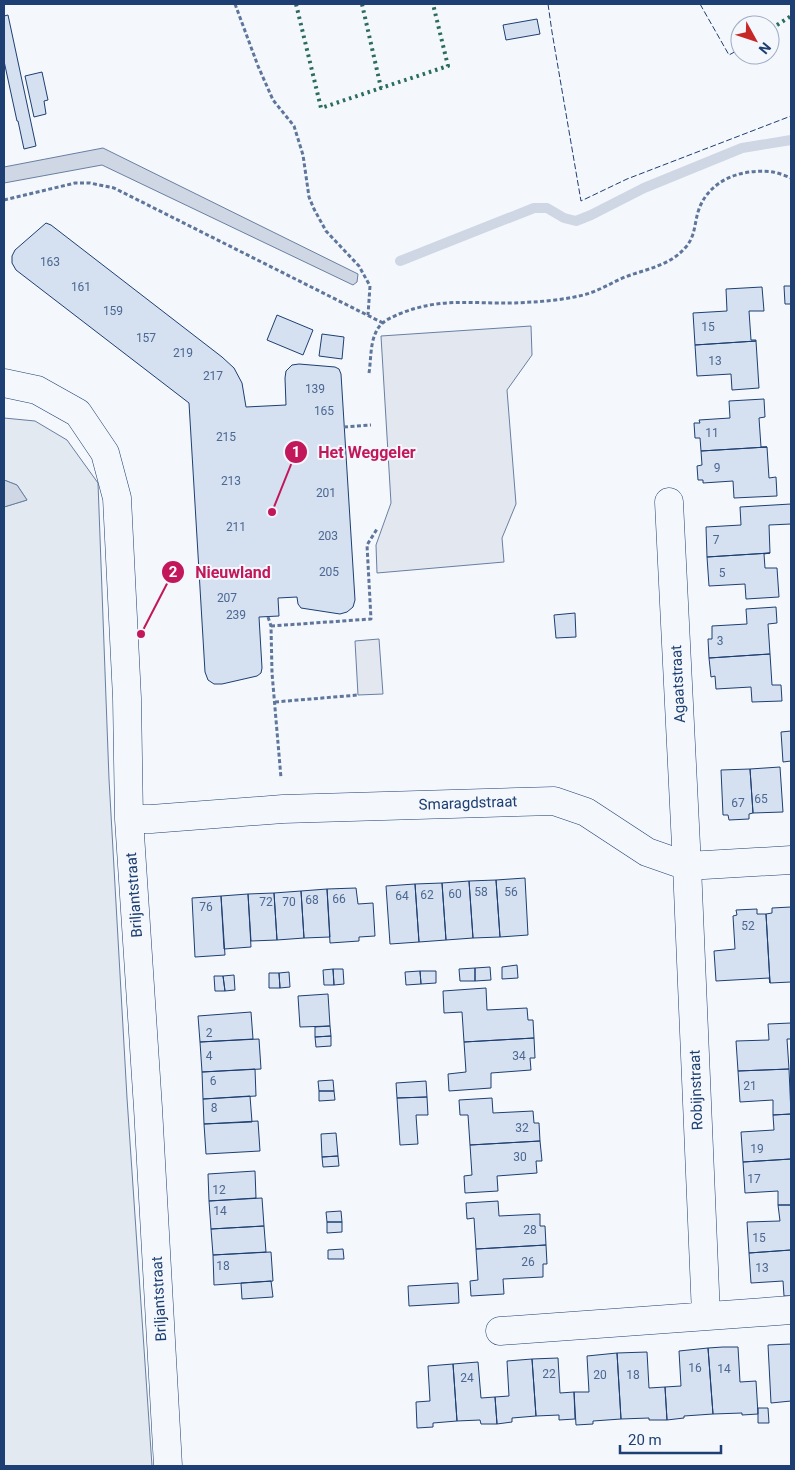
<svg xmlns="http://www.w3.org/2000/svg" width="795" height="1470" font-family="Roboto,sans-serif">
	<style>
		.green { fill: #e3e9f0; stroke: #687fa3 }
		.parking { fill: #e3e8f0; stroke: #687fa3 }
		.water { fill: #cfd7e4; stroke: #687fa3 }
		.lines { fill: none; stroke-linecap: round; stroke-linejoin: round }
		.stream { stroke: #cfd7e4; stroke-width: 10 }
		.building { fill: #d5e0f0; stroke: #1d3f73 }
		.minor-casing { stroke: #1d3f73; stroke-width: 29 }
		.path { stroke: #5e769c; stroke-width: 3; stroke-dasharray: 4 2.5; stroke-linecap: butt }
		.minor { stroke: #f4f7fb; stroke-width: 28 }
		.hedge { stroke: #2c6c60; stroke-width: 4; stroke-dasharray: 2.5 4; stroke-linecap: butt }
		.fence { stroke: #1d3f73; stroke-width: 1; stroke-dasharray: 6 2.5; stroke-linecap: butt }
		.labels { text-anchor: middle; stroke-width: 4; stroke-linejoin: round; paint-order: stroke }
		.number-label { font-size: 12px; fill: #4b6792 }
		.street-label { font-size: 15px; fill: #1d3f73; stroke: #f4f7fb }
		.leader { fill: none; stroke: #c2185b; stroke-width: 2 }
		.callout-dot { fill: #c2185b; stroke: #f4f7fb; stroke-width: 2 }
		.mark-label { font-size: 15px; text-anchor: middle; font-weight: bold; fill: #fff }
		.callout-label { font-size: 16px; text-anchor: middle; font-weight: bold; fill: #c2185b; stroke: #f4f7fb; stroke-width: 4; stroke-linejoin: round; paint-order: stroke }
	</style>
	<rect width="100%" height="100%" fill="#f4f7fb"/>
	<path class="green" d="M4,418l31,3 32,19 31,43 11,296 18,319 25,368h-148v-959l23,-7 -10,-15 -13,-5z"/>
	<path class="parking" d="M531,326l1,29 -25,35 9,114 -14,34 2,24 -127,11 -1,-28 15,-42 -10,-167z
		M379,639l4,55 -25,1 -3,-54z"/>
	<path class="water" d="M103,148l255,126 -1,8 -4,3 -251,-120 -98,18v-16z
		M4,480l13,5 10,15 -23,7z"/>
	<g class="lines">
		<path class="stream" d="M400,261l134,-53h13l17,10 12,3 15,-6 53,-27 98,-40 49,-8"/>
	</g>
	<path class="building" d="M8,15l28,131 -12,3 -6,-28h-1l-13,-60v-45z
		M537,19l3,15 -34,6 -3,-15z
		M42,72l6,28 -4,1 2,13 -12,3 -9,-41z
		M46,223l5,2 171,132 12,11 8,15 4,24 40,-2 -1,-27 1,-7 6,-6 7,-1 36,3 4,2 2,5 14,226 -2,7 -6,5 -7,2 -39,-6 -3,-4 -1,-7 -19,1 1,18 -20,1 3,51 -1,5 -4,3 -35,8h-8l-6,-4 -3,-8 -16,-269 -173,-133 -4,-7v-7l3,-6z
		M784,286h7v18h-6z
		M762,287l2,24h-15l2,29h5v1l-61,4 -2,-32 34,-2 -1,-22z
		M277,315l36,15 -10,25 -36,-15z
		M322,334l22,3 -2,22 -23,-3z
		M756,341l3,47 -27,2 -1,-16 -34,2 -2,-31z
		M764,399l1,18 -6,1 2,29h6l-66,4 -1,-13h-5l-1,-15h6l-1,-3 31,-2 -1,-17z
		M767,447l2,31 7,-1 1,19 -43,2 -1,-17 -30,2v-3h-5l-1,-14 5,-1 -1,-14z
		M791,504v20l-22,1 1,28 -63,4 -1,-30 35,-2 -1,-18z
		M770,553l-6,1 1,14h12l2,29 -33,2 -1,-15 -36,2 -2,-29z
		M776,607l1,16 -9,1 2,30 -61,4 -1,-19h4v-13l35,-2 -1,-15z
		M575,613l1,24 -20,1 -2,-23z
		M770,654l2,31h9l1,16 -30,1 -1,-15 -35,2 -1,-13 -4,1 -2,-19z
		M791,731v30l-8,1 -2,-30z
		M780,767l3,45 -30,1 -3,-44z
		M750,769l3,44 -4,1v5l-20,1 -1,-5h-5l-2,-45z
		M525,878l3,57 -28,2 -4,-57z
		M496,880l4,57 -27,1 -4,-57z
		M469,881l4,57 -27,2 -4,-57z
		M442,883l4,57 -27,2 -4,-58z
		M415,884l4,58 -29,2 -4,-58z
		M356,888l2,16 15,-1 2,33 -16,1v4l-29,2 -3,-54z
		M327,889l3,48 -26,1 -3,-47z
		M301,891l3,47 -27,2 -3,-47z
		M274,893l3,47 -26,1 -3,-47z
		M248,894l3,53 -27,2 -3,-53z
		M221,896l4,59 -30,2 -3,-59z
		M791,907v75l-21,1 -4,-69 6,-1v-5z
		M757,909v5h9l4,69 -1,-5 -53,3 -2,-30 21,-2 -2,-33 4,-1 -1,-5z
		M517,965l1,13 -16,1v-12z
		M490,967l1,13 -16,1v-13z
		M475,968v13h-15l-1,-12z
		M333,969h10l1,15 -10,1z
		M333,969l1,16h-10l-1,-15z
		M420,971h16v12l-15,1z
		M420,971l1,13 -15,1 -1,-13z
		M289,972l1,15 -10,1 -1,-15z
		M269,973h10l1,15h-11z
		M234,975l1,15 -10,1 -2,-15z
		M214,976h9l2,15h-10z
		M486,988l1,22 40,-2 1,12h5l1,18 -70,4 -2,-30 -18,1 -1,-22z
		M328,994l2,32 -30,1 -2,-31z
		M251,1012l2,27 -53,3 -2,-26z
		M791,1023v16h-4l2,30 -51,2 -2,-30 33,-1 -1,-16z
		M330,1026l1,10 -16,1v-10z
		M331,1036v10l-15,1 -1,-10z
		M534,1038l1,20h-5l1,12 -40,3v15l-42,3 -1,-17 18,-2 -2,-30z
		M259,1039l2,30 -59,3 -2,-30z
		M255,1069l1,27 -53,3 -1,-27z
		M789,1069l2,45 -18,1v-15l-33,2 -2,-31z
		M333,1080l1,11h-15l-1,-10z
		M426,1081l1,16 -30,1 -1,-15z
		M319,1091h15l1,9 -16,1z
		M250,1096l2,26 -48,2 -1,-25z
		M427,1097l1,18h-12l2,29 -18,1 -3,-47z
		M492,1098l1,15 40,-2 1,12h5l1,18 -70,4 -2,-30h-8l-1,-15z
		M791,1114v45l-48,3 -2,-30 33,-2 -1,-15z
		M258,1121l2,30 -54,3 -2,-30z
		M336,1133l2,23 -16,1 -1,-23z
		M540,1141l2,20h-6l1,12 -40,3 1,15 -33,2 -1,-17 8,-1 -2,-30z
		M338,1156l1,10 -16,1 -1,-10z
		M791,1159v46h-13v-14l-33,2 -2,-31z
		M255,1171l1,27 -47,3 -1,-27z
		M262,1198l2,28 -53,3 -2,-28z
		M498,1201l1,15 41,-2v12h5l1,19 -70,4 -2,-31 -7,1 -1,-16z
		M778,1205h13v45l-42,3 -2,-31 33,-1z
		M341,1211l1,11h-15l-1,-10z
		M327,1222h15v10l-15,1z
		M264,1226l2,26 -53,3 -2,-26z
		M546,1245l1,19h-4v13l-40,2 1,15 -33,2 -1,-15 8,-1 -2,-31z
		M343,1249l1,10h-16v-9z
		M791,1250v46h-7l-1,-15 -32,2 -2,-30z
		M271,1252l2,29 -59,4 -1,-30z
		M271,1281l2,16 -31,2 -1,-16z
		M458,1283l1,20 -50,3 -1,-20z
		M791,1344v57l-20,2 -3,-58z
		M723,1347h15l2,35 16,-1 2,33 -16,1v-2l-29,1 -5,-66z
		M708,1348l5,66 -29,2v2l-17,2 -2,-33 16,-1 -2,-35z
		M647,1352l2,36 16,-1 2,33h-18v-2l-28,1 -4,-66z
		M617,1353l4,66 -28,2v3l-17,1 -2,-33h15l-2,-36z
		M558,1358l2,35 14,-1 1,27 -16,1v-5l-23,1 -4,-57z
		M532,1359l4,57 -24,2v4l-15,2 -2,-27 14,-1 -2,-35z
		M478,1362l3,36 14,-1 2,27h-16l-1,-4 -23,1 -4,-57z
		M453,1364l4,57 -24,2v4l-16,1 -1,-26 14,-1 -2,-35z
		M758,1408h10l1,15h-11z"/>
	<g class="lines">
		<defs>
			<path id="minor" d="M4,383l33,7 41,23 27,40 12,45 10,200 2,121 19,289 20,358
				M669,502l18,364 19,449
				M129,819h22l132,-10 271,-8 32,11 61,40 40,14 104,-6
				M500,1331l291,-21"/>
		</defs>
		<use href="#minor" class="minor-casing"/>
		<path class="path" d="M235,4l23,62 15,34 21,26 9,29 6,42 5,12 12,22 33,35 11,20 -2,29
			M4,200l71,-17h15l24,5 269,135
			M369,373c2,-12 1,-29 7,-41 4,-10 14,-14 23,-18 42,-17 73,-10 116,-11 22,-1 54,-3 75,-10 12,-4 23,-11 35,-16 21,-8 44,-11 60,-29 11,-12 9,-25 14,-39 11,-30 44,-41 74,-37 6,1 13,4 18,6
			M344,427l27,-2
			M268,617l3,9 1,47 9,105
			M271,626l100,-7 -4,-74 10,-16
			M275,702l83,-7"/>
		<use href="#minor" class="minor"/>
		<path class="hedge" d="M296,4l25,104 60,-20
			M362,4l19,84 67,-22 -15,-62
			M777,25l14,-9"/>
		<path class="fence" d="M548,4l4,28 29,169 46,-22 164,-63
			M700,4l29,51 11,-6
			M770,30l7,-5"/>
	</g>
	<g class="labels">
		<g class="number-label">
			<text x="50" y="266">163</text>
			<text x="81" y="291">161</text>
			<text x="113" y="315">159</text>
			<text x="708" y="331">15</text>
			<text x="146" y="342">157</text>
			<text x="183" y="357">219</text>
			<text x="715" y="365">13</text>
			<text x="213" y="380">217</text>
			<text x="315" y="393">139</text>
			<text x="324" y="415">165</text>
			<text x="712" y="437">11</text>
			<text x="226" y="441">215</text>
			<text x="717" y="472">9</text>
			<text x="231" y="485">213</text>
			<text x="326" y="497">201</text>
			<text x="236" y="531">211</text>
			<text x="328" y="540">203</text>
			<text x="716" y="544">7</text>
			<text x="329" y="576">205</text>
			<text x="722" y="577">5</text>
			<text x="227" y="602">207</text>
			<text x="236" y="619">239</text>
			<text x="720" y="645">3</text>
			<text x="761" y="803">65</text>
			<text x="738" y="807">67</text>
			<text x="481" y="896">58</text>
			<text x="511" y="896">56</text>
			<text x="455" y="898">60</text>
			<text x="427" y="899">62</text>
			<text x="402" y="900">64</text>
			<text x="339" y="903">66</text>
			<text x="312" y="904">68</text>
			<text x="266" y="906">72</text>
			<text x="289" y="906">70</text>
			<text x="206" y="911">76</text>
			<text x="748" y="930">52</text>
			<text x="209" y="1037">2</text>
			<text x="209" y="1060">4</text>
			<text x="519" y="1060">34</text>
			<text x="213" y="1085">6</text>
			<text x="750" y="1090">21</text>
			<text x="214" y="1112">8</text>
			<text x="522" y="1132">32</text>
			<text x="757" y="1153">19</text>
			<text x="520" y="1161">30</text>
			<text x="754" y="1183">17</text>
			<text x="219" y="1194">12</text>
			<text x="220" y="1215">14</text>
			<text x="530" y="1234">28</text>
			<text x="759" y="1242">15</text>
			<text x="528" y="1266">26</text>
			<text x="223" y="1270">18</text>
			<text x="762" y="1272">13</text>
			<text x="695" y="1372">16</text>
			<text x="724" y="1373">14</text>
			<text x="549" y="1378">22</text>
			<text x="600" y="1379">20</text>
			<text x="633" y="1379">18</text>
			<text x="467" y="1382">24</text>
		</g>
		<g class="street-label">
			<text transform="translate(678 684) rotate(-93)" y="5">Agaatstraat</text>
			<text transform="translate(468 803) rotate(-2)" y="5">Smaragdstraat</text>
			<text transform="translate(134 895) rotate(-94)" y="5">Briljantstraat</text>
			<text transform="translate(696 1090) rotate(-92)" y="5">Robijnstraat</text>
			<text transform="translate(159 1299) rotate(-93)" y="5">Briljantstraat</text>
		</g>
	</g>
	<path class="leader" d="M272 512L296 452M141 634L173 572"/>
	<g class="callout-dot">
		<circle cx="272" cy="512" r="5"/>
		<circle cx="141" cy="634" r="5"/>
		<circle cx="296" cy="452" r="12"/>
		<circle cx="173" cy="572" r="12"/>
	</g>
	<g class="mark-label">
		<text x="296" y="457">1</text>
		<text x="173" y="577">2</text>
	</g>
	<g class="callout-label">
		<text x="367" y="458">Het Weggeler</text>
		<text x="233" y="578">Nieuwland</text>
	</g>
	<rect width="795" height="1470" fill="none" stroke="#1d3f73" stroke-width="10"/>
	<g transform="translate(755 40) rotate(130)"><circle r="24" fill="#f4f7fb" stroke="#9eadc5"/>
	<path d="M0-4L9 19L0 12L-9 19Z" fill="#c62828"/>
	<text y="-8" font-size="14" font-weight="bold" text-anchor="middle" fill="#1d3f73">N</text>
	</g>
	<path d="M620 1445v8h101v-8" fill="none" stroke="#1d3f73" stroke-width="2.5"/>
	<text x="628" y="1445" font-size="15" fill="#1d3f73" stroke="#f4f7fb" stroke-width="4" paint-order="stroke">20 m</text>
</svg>
